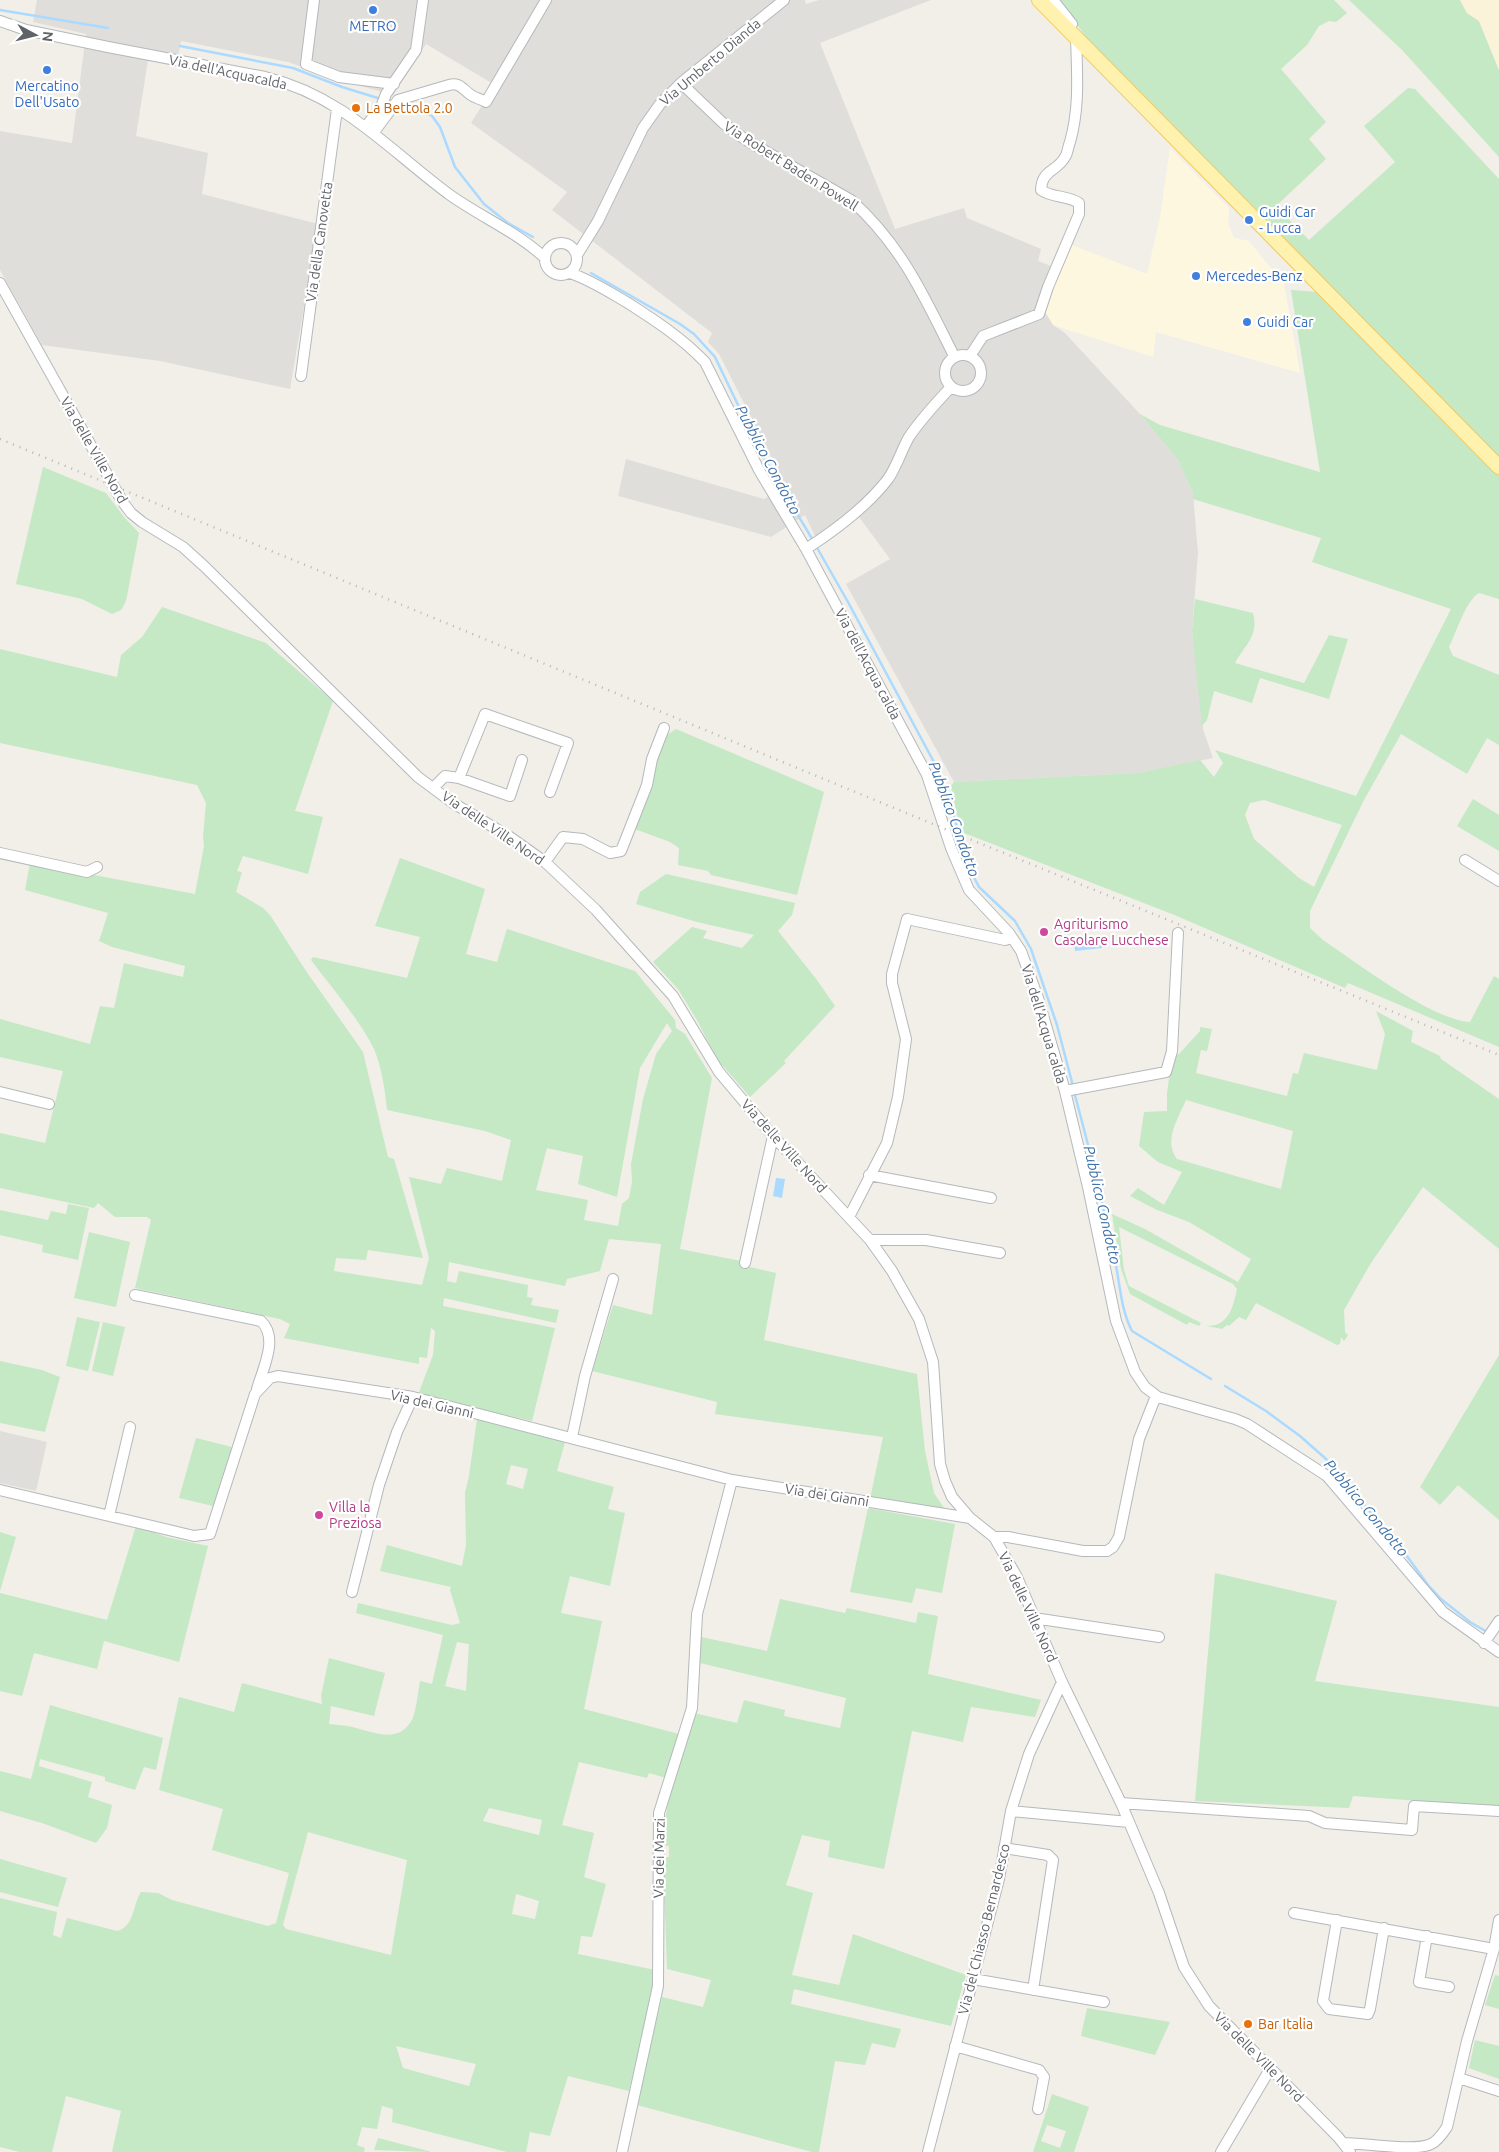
<svg xmlns="http://www.w3.org/2000/svg" width="1499" height="2152" font-family="Ubuntu,sans-serif">
	<style>
		.commercial { fill: #fef7e0 }
		.industrial { fill: #e0deda }
		.green { fill: #c5e8c5; fill-rule: evenodd }
		.sand { fill: #fbf3d9 }
		.water { fill: #aadaff }
		.lines { fill: none; stroke-linecap: round; stroke-linejoin: round }
		.stream { stroke: #aadaff; stroke-width: 2.5 }
		.minor-casing { stroke: #b5b8bc; stroke-width: 12 }
		.major-casing { stroke: #f2c960; stroke-width: 16 }
		.minor { stroke: #fff; stroke-width: 10 }
		.major { stroke: #fff2af; stroke-width: 14 }
		.rail { stroke: #b6b7b8; stroke-width: 2.5; stroke-dasharray: 1 6; stroke-linecap: butt }
		.shop-dot { fill: #3f7fe0; stroke: #fff; stroke-width: 2 }
		.food-dot { fill: #e8710a; stroke: #fff; stroke-width: 2 }
		.hotel-dot { fill: #d1479c; stroke: #fff; stroke-width: 2 }
		.labels { text-anchor: middle; stroke-width: 4.5; stroke-linejoin: round; paint-order: stroke }
		.shop-label { font-size: 14px; fill: #366cbe; stroke: #fff; text-anchor: start }
		.street-label { font-size: 14px; fill: #5f6368; stroke: #fff }
		.food-label { font-size: 14px; fill: #c56008; stroke: #fff; text-anchor: start }
		.hotel-label { font-size: 14px; fill: #b23c85; stroke: #fff; text-anchor: start }
		.water-label { font-size: 15px; font-style: italic; fill: #4174aa; stroke: #fff }
	</style>
	<rect width="100%" height="100%" fill="#f1efe8"/>
	<path class="commercial" d="M1170,148l59,60 -1,15 6,15 15,3 35,43 16,89 -144,-41 -3,25 -100,-32 -11,-18 27,-63 78,30 13,-57z"/>
	<path class="industrial" d="M37,0h768l1,4 13,-4h112l-111,43 75,186 69,-21 3,10 74,31 -3,12 21,8 -17,38 11,18 12,8 75,81 38,46 15,33 5,60 -6,78 11,98 10,29 -75,15 -184,9 -108,-198 44,-25 -31,-42 -40,28 -14,-30 -34,22 -153,-41 8,-37 138,40 22,-13 -67,-132 -11,-12 4,-9 -160,-123 15,-18 -96,-69 24,-38 -69,-41 -33,51 -54,-15 -51,-18 -107,-21 -5,25 -28,-6 -12,76 72,17 -6,41 116,30 -28,165 -130,-28 -118,-16 -42,-75v-139l72,12 14,-109 -53,-12z
		M0,1431l47,11 -11,49 -36,-8z"/>
	<path class="green" d="M1059,0h275l13,13 -11,9 -7,-1 -10,5 -12,19 -26,24 45,53 -17,17 17,20 -50,47 33,34 86,-78 -31,-36 44,-38 7,1 84,90v280l-412,-421z
		M1349,0h111l7,13 12,8 20,49v87l-96,-106z
		M1291,290l27,2 181,183v124l-20,-6c-13,7 -23,40 -30,54l4,9 46,19v70l-12,-7 -20,36 -66,-40 -37,66 -54,111v17l13,12c34,23 109,80 147,82l24,-46 5,3v68l-151,-64 -3,5 -173,-74 -208,-81 -7,-18 -6,-29 3,-4 184,-9 62,-13 14,17 9,-14 -8,-13 141,46 95,-187 -139,-47 9,-24 -128,-39v-6l-15,-33 -38,-46 20,11 160,47zM1264,800l78,25 -28,62 -15,-9 -45,-39 -9,-24 5,-12z
		M43,467l63,26 18,24 15,16 -13,68 -5,9 -9,4 -30,-15 -66,-15z
		M1195,599l58,14c6,24 -8,31 -18,50l69,20 25,-48 19,4 -19,60 -69,-21 -8,25 -38,-12 -7,29 -5,6 -10,-95z
		M162,607l104,36 67,58 -38,110 28,6 -15,57 -65,-18 -6,15 5,1 -6,20 27,16 7,7 36,56 57,81 25,105 6,2 29,99 -55,-8 -2,10 -30,-2 -2,13 88,14 7,-27 -20,-81 32,7 6,-16 55,13 9,-41 -26,-9 -98,-21c-2,-20 -5,-42 -13,-61 -14,-29 -43,-62 -63,-89l2,-3 94,21 13,-41 -45,-11 25,-68 85,31 -19,65 31,8 10,-33 128,42 40,49 1,8 9,6 27,44 -32,171 61,12v4l35,8 -12,67 153,34 8,77 9,42 12,18 -76,-12 13,-62 -168,-23 2,-12 -125,-31 21,-66 39,10 9,-71 -52,-5 -9,32 -33,8 -2,7 -116,-24 -2,19 9,2 3,-12 69,14 -1,12 6,1 -2,7 28,5 -3,13 -112,-25 -1,8 112,22 -23,93 -114,-26 15,-40 2,-24 -4,-3 -4,30 -8,-1v7l-135,-26 6,-14 -10,-5 -145,-31 16,-68 -4,-3h-32l-17,-14 -4,5 -94,-20v-55l45,10 18,-72 -63,-14v-38l90,25 10,-38 14,2 10,-45 59,14 2,-11 -73,-19 -13,-6 9,-28 -83,-23 5,-27 165,31 9,-48 -1,-9 3,-34 -9,-18 -197,-42v-94l117,28 4,-22 21,-18zM667,1023l5,8 -16,23 -13,45 -12,65 1,18 -3,16 -7,6 -4,22 -34,-6 4,-20 -52,-10 11,-42 36,8 -5,28 39,13 23,-129z
		M676,729l148,63 -27,103 -86,-20 -3,-4 -30,-6 1,-17 -9,-6 -38,-14 35,-93z
		M1473,799l26,16v36l-42,-25z
		M666,874l129,29 -3,12 -14,16 39,49 18,26 -51,55 2,2 -36,34 -34,-39 -18,-36 -20,-33 -25,-27 39,-35 15,4 -4,7 39,10 12,-13 -57,-13 -61,-18 4,-12z
		M1376,1011l37,20 -2,11 29,14 1,3 58,40v150l-76,-62 -52,76 -27,47 1,22 3,3 -4,6 -3,-4 -1,7 -3,1 -81,-42 -10,17 -7,-3 -10,9 -2,-1 -5,4 -15,-3c22,0 26,-19 30,-37l-4,-5 -114,-57 5,43 5,16 72,37 -2,3 -10,-4 -2,3 -57,-31 -9,-25 -9,-55 33,15 93,53 13,-23 -62,-37 -34,-13 -25,-13 8,-8 26,17 18,-33 -24,-10 -19,-16 5,-34 23,-1v-18l5,-36 7,-3 21,-23v-4l12,2 -5,22 -6,-1 -5,23 91,23 6,-23 5,1 6,-21 73,17 8,-36zM1186,1100l107,31 -12,58 -104,-30c-14,-18 1,-40 9,-59z
		M68,1204l21,4 -11,52 -36,-8 1,-7 -43,-10v-25l48,10 3,-9 15,3z
		M89,1232l41,10 -14,65 -42,-9z
		M77,1317l23,5 -12,49 -22,-5z
		M103,1322l22,5 -12,49 -21,-5z
		M1499,1355v165l-41,-35 -18,20 -20,-18z
		M0,1361l42,9 18,7 -15,55 -45,-9z
		M477,1419l88,23 -8,29 57,16 -6,22 17,4 -15,73 -40,-10 -9,37 41,8 -18,88 95,25 -13,44 -17,-5 -2,5 -68,-16 -17,63 32,8 -10,44 22,7 -14,53 -11,-1 -3,18 77,16 -2,16 -24,105 -61,-15 -18,60 -20,-4 -4,20h-19l-115,-30 1,-13 -11,-3 -5,23 -15,-2 -5,18 8,3 -1,4h-252l9,-41 -55,-15 -14,56h-32l-20,-5v-249l57,14 -4,23 8,3 6,-20 50,13c18,-5 15,-25 24,-39l17,1 14,7 96,26 8,-3 13,-50 -77,-23 11,-41 -64,-19 20,-93 55,15 8,-29 80,21 -1,-8 8,-38 56,15 -11,43 -43,-10 -2,18c7,1 16,1 23,3 19,4 44,17 58,-4 6,-7 8,-31 10,-42l12,3 11,-49 -87,-22 2,-10 94,22 8,-2 -10,-33 1,-3 -71,-16 7,-26 75,21 4,-21 -1,-52 4,-17zM511,1465l17,4 -5,20 -17,-5zM457,1642l12,2 -3,47 -21,-5zM489,1808l53,12 -3,15 -56,-14zM308,1832l99,28 -16,95 -105,-26 -3,-4zM516,1894l23,7 -4,18 -23,-5zM396,2046l80,18 -7,22 -66,-18z
		M196,1438l36,9 -19,59 -34,-8z
		M868,1508l87,16 -13,69 -26,-5 -4,15 -62,-11z
		M136,1526l30,11 42,9 -29,116 -75,-21 -7,28 -63,-16 -12,43 -22,-5v-98l107,27z
		M0,1532l16,5 -16,54z
		M1215,1573l122,28 -22,80 184,26v100l-146,-11 -4,12 -154,-7z
		M780,1599l65,14 2,-5 69,15 2,-11 20,4 -10,58 113,26 -6,17 -64,-10 -8,35 -51,-11 -28,138 -56,-12 2,-16 -28,-6 -16,50 27,8 -21,82 47,10 14,-51 113,41 -15,51 -157,-37 -3,15 110,25 -6,19 -23,-5 -7,22 -30,-4 -16,91h-7l-175,-47 25,-108 41,10 8,-27 -44,-11 -4,-112h6v-11l-6,-1c2,-48 17,-87 31,-132l43,10 7,-23 41,10 -1,6 56,12 6,-30 -146,-35 1,-26 66,14z
		M50,1705l113,33 -7,32 -12,-3 -9,23 -30,-9v-4l-65,-18 -1,7 53,16 -4,15 24,8 -5,23 -11,15 -54,-20 -42,-12v-40l31,8z
		M0,1859l67,19 -9,29 -58,-15z
		M1495,1975l4,1v33l-14,-4z
		M1087,2008l83,14 -15,33 -74,-19z
		M1475,2040l24,6v33l-30,-11z
		M1052,2094l37,13 -15,45h-41zM1047,2125l19,6 -6,17 -19,-7z
		M378,2138l54,14 -58,-2z"/>
	<path class="sand" d="M1460,0h39v70l-20,-49 -12,-8z"/>
	<path class="water" d="M1101,936l1,12 -27,3 -1,-12z
		M776,1178l9,1 -3,19 -9,-2z"/>
	<g class="lines">
		<path class="stream" d="M0,10l108,18
			M180,46l113,22 49,19 39,12
			M398,105h15l19,11 8,11 15,40 29,37 24,19 25,14
			M591,273l89,51 14,10 21,23 47,98 52,87
			M816,546l32,56 87,162 10,23 25,83 9,17 36,34 16,28 26,76 16,61
			M1074,1092c15,54 28,109 40,164 6,25 6,52 18,75l79,48
			M1225,1386l41,25 34,25 26,23 78,93 24,33 13,14 29,23 19,11"/>
		<defs>
			<path id="minor" d="M314,0l-8,64 33,13 55,7
				M1053,0l19,24 -4,5
				M0,21l26,9 82,17 157,30c78,19 123,72 185,118 31,22 67,37 95,63
				M681,83l43,41 22,16 105,60c51,46 73,96 103,156
				M366,126l15,-19 5,-13 30,-44 7,-50
				M374,132l24,-32 51,-15c11,-3 13,4 22,10 4,3 10,4 15,7l60,-102
				M545 259a16 16 0 1 1 32 0a16 16 0 1 1-32 0Z
				M577,255l21,-34 45,-93 17,-24 21,-21 103,-83
				M570,273c21,7 39,19 58,30 28,18 54,35 77,59l54,108 47,79 121,226 24,73 18,42 40,43 12,18 17,47 27,93 23,96 28,134 19,51 10,15 13,10 77,22 12,5 80,52 116,136 56,40
				M0,283l122,218 9,12 11,9 41,25 21,19 214,211 35,26 57,34 35,25 51,48 77,86 46,76 54,64 97,104 22,31 27,48 14,43 7,102 5,17 7,16 18,21 24,19 23,40 45,105 59,121 38,90 25,74 25,39 129,131 12,15
				M945 373a18 18 0 1 1 36 0a18 18 0 1 1-36 0Z
				M970,356l13,-20 56,-22 9,-27 31,-73v-11c-12,-8 -27,-5 -38,-13 1,-21 16,-18 24,-33 3,-4 3,-11 5,-15 10,-36 7,-68 6,-105
				M301,376l36,-267
				M806,549c28,-18 62,-44 82,-70 9,-13 13,-28 21,-42 12,-18 27,-34 42,-50
				M459,778l51,18 12,-36
				M433,788l12,-12 14,2 26,-64 83,29 -18,49
				M0,853l87,19 10,-5
				M1465,860l34,21
				M545,862l18,-25 20,2 27,14 11,-2 26,-66 5,-26 12,-31
				M1065,1091l101,-19 6,-21 6,-118
				M0,1092l49,12
				M869,1175l122,23
				M849,1217l38,-74 11,-46 8,-58 -14,-56v-9l15,-55 98,21 7,-2
				M870,1240h56l74,13
				M745,1263l28,-127
				M135,1295l126,26c18,17 2,47 -4,68
				M572,1437l13,-61 28,-97
				M0,1490l194,46 16,-2 45,-140 15,-16 8,-2 135,21 319,83 238,38
				M109,1516l21,-89
				M994,1537h14l75,14h24l6,-4 6,-10 20,-98 17,-43
				M352,1592l27,-107 18,-53 16,-35
				M1034,1618l125,19
				M1484,1643l15,-22
				M1121,1803l188,13 16,7 87,7 2,-24 85,5
				M1011,1811l118,11
				M1004,1848l44,7 5,5 -20,130
				M1294,1913l200,36
				M1337,1920l-14,81 6,8 39,5 2,-5 14,-81
				M1427,1936l-8,46 30,5
				M973,1979l131,23
				M955,2046l84,24 5,7 -6,32
				M1459,2078l40,13
				M1343,2143c21,0 71,9 88,1 7,-3 12,-11 16,-17l20,-86 27,-92 5,-29
				M622,2152l36,-166 1,-173 33,-105 5,-94 35,-134
				M928,2152l71,-273 12,-68 18,-57 33,-72
				M1221,2152l49,-83"/>
			<path id="major" d="M1039,0l460,467"/>
		</defs>
		<use href="#minor" class="minor-casing"/>
		<use href="#major" class="major-casing"/>
		<use href="#minor" class="minor"/>
		<use href="#major" class="major"/>
		<path class="rail" d="M0,439l945,390 554,226"/>
	</g>
	<g class="shop-dot">
		<circle cx="373" cy="10" r="5"/>
		<circle cx="47" cy="70" r="5"/>
		<circle cx="1249" cy="220" r="5"/>
		<circle cx="1196" cy="276" r="5"/>
		<circle cx="1247" cy="322" r="5"/>
	</g>
	<g class="food-dot">
		<circle cx="356" cy="108" r="5"/>
		<circle cx="1248" cy="2024" r="5"/>
	</g>
	<g class="hotel-dot">
		<circle cx="1044" cy="932" r="5"/>
		<circle cx="319" cy="1515" r="5"/>
	</g>
	<g class="labels">
		<g class="shop-label">
			<text x="373" y="31" text-anchor="middle">METRO</text>
			<text x="47" y="91" text-anchor="middle">Mercatino<tspan x="47" dy="16">Dell'Usato</tspan></text>
			<text x="1259" y="217">Guidi Car<tspan x="1259" dy="16">- Lucca</tspan></text>
			<text x="1206" y="281">Mercedes-Benz</text>
			<text x="1257" y="327">Guidi Car</text>
		</g>
		<g class="street-label">
			<text transform="translate(710 62) rotate(-40)" y="5">Via Umberto Dianda</text>
			<text transform="translate(228 72) rotate(12)" y="5">Via dell'Acquacalda</text>
			<text transform="translate(791 166) rotate(32)" y="5">Via Robert Baden Powell</text>
			<text transform="translate(319 242) rotate(-82)" y="5">Via della Canovetta</text>
			<text transform="translate(94 450) rotate(60)" y="5">Via delle Ville Nord</text>
			<text transform="translate(868 664) rotate(62)" y="5">Via dell'Acqua calda</text>
			<text transform="translate(493 828) rotate(34)" y="5">Via delle Ville Nord</text>
			<text transform="translate(1044 1024) rotate(73)" y="5">Via dell'Acqua calda</text>
			<text transform="translate(784 1146) rotate(48)" y="5">Via delle Ville Nord</text>
			<text transform="translate(432 1404) rotate(13)" y="5">Via dei Gianni</text>
			<text transform="translate(827 1495) rotate(9)" y="5">Via dei Gianni</text>
			<text transform="translate(1028 1607) rotate(65)" y="5">Via delle Ville Nord</text>
			<text transform="translate(659 1858) rotate(-89)" y="5">Via dei Marzi</text>
			<text transform="translate(984 1929) rotate(-76)" y="5">Via del Chiasso Bernardesco</text>
			<text transform="translate(1259 2057) rotate(45)" y="5">Via delle Ville Nord</text>
		</g>
		<g class="food-label">
			<text x="366" y="113">La Bettola 2.0</text>
			<text x="1258" y="2029">Bar Italia</text>
		</g>
		<g class="hotel-label">
			<text x="1054" y="929">Agriturismo<tspan x="1054" dy="16">Casolare Lucchese</tspan></text>
			<text x="329" y="1512">Villa la<tspan x="329" dy="16">Preziosa</tspan></text>
		</g>
		<g class="water-label">
			<text transform="translate(768 460) rotate(62)" y="5">Pubblico Condotto</text>
			<text transform="translate(954 819) rotate(70)" y="5">Pubblico Condotto</text>
			<text transform="translate(1102 1205) rotate(77)" y="5">Pubblico Condotto</text>
			<text transform="translate(1366 1508) rotate(50)" y="5">Pubblico Condotto</text>
		</g>
	</g>
	<g transform="translate(35 35) rotate(97)" stroke="#ffffff" stroke-width="4" paint-order="stroke">
	<path d="M0-4L9 19L0 12L-9 19Z" fill="#5f6368"/>
	<text y="-8" font-size="14" font-weight="bold" text-anchor="middle" fill="#5f6368">N</text>
	</g>
</svg>
